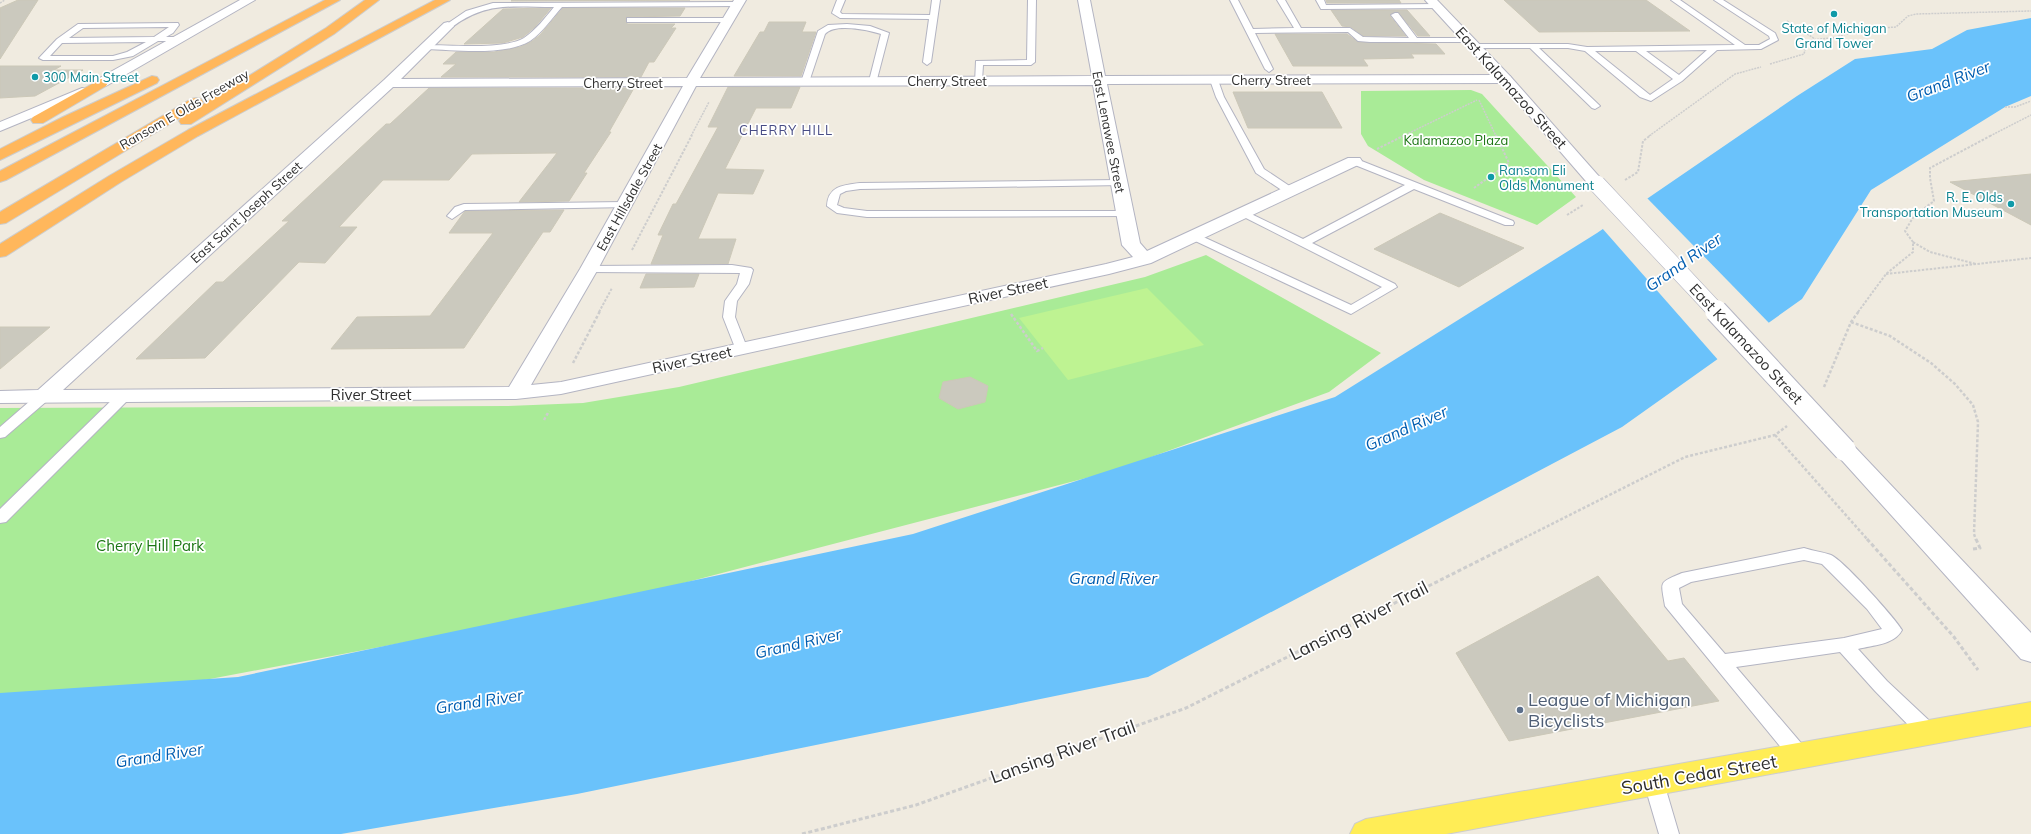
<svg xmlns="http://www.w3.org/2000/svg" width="2031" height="834" font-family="Mulish,sans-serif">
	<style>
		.green { fill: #a9eb97 }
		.pitch { fill: #bef392 }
		.water { fill: #6ac2fb }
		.pier { fill: #f0ebe0 }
		.building { fill: #cbc9be; stroke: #ccc8b8 }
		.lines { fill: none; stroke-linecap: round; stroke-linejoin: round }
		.lane-casing { stroke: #b3b4c2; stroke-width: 2 }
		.street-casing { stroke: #b3b4c2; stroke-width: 2 }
		.secondary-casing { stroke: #b3b4c2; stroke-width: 2 }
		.primary-casing { stroke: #cdcdcd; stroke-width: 2 }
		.highway-casing { stroke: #cdcdcd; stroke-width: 2 }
		.path-far3 { stroke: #cdcdcd; stroke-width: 1.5; stroke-dasharray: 2 1; stroke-linecap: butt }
		.path-far2 { stroke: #cdcdcd; stroke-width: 2; stroke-dasharray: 2.5 1.5; stroke-linecap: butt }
		.path-far1 { stroke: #cdcdcd; stroke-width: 2.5; stroke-dasharray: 3 2; stroke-linecap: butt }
		.path { stroke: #cdcdcd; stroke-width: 3; stroke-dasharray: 4 2.5; stroke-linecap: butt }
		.lane { fill: #fff; fill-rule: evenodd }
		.street { fill: #fff; fill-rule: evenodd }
		.secondary { fill: #fff; fill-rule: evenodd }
		.primary { fill: #ffed56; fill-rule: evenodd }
		.highway { fill: #ffb75c; fill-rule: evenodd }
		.secondary-bridge-far1-casing { stroke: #b3b4c2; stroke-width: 18; stroke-linecap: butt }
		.secondary-bridge-casing { stroke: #b3b4c2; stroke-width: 24; stroke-linecap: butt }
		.secondary-bridge-far1 { stroke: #fff; stroke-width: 17 }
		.secondary-bridge { stroke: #fff; stroke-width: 22 }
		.culture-dot { fill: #0f9aa8; stroke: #fff; stroke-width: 1.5 }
		.service-dot { fill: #5c6f8a; stroke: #fff; stroke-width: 1.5 }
		.labels { text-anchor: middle; stroke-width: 3.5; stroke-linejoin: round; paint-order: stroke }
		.far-culture-label { font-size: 13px; fill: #0d838f; stroke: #fff; text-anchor: start }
		.far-street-label { font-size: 13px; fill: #2e2e2e; stroke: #fff }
		.far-neighbourhood-label { font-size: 13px; letter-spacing: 1px; fill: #484c85; stroke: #fff }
		.far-park-label { font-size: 13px; fill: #1b7513; stroke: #fff }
		.street-label { font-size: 15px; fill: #2e2e2e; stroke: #fff }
		.park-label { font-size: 15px; fill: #1b7513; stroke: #fff }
		.water-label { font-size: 16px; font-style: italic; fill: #005db0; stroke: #fff }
		.near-street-label { font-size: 18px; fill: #2e2e2e; stroke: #fff }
		.near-service-label { font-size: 18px; fill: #4e5e75; stroke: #fff; text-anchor: start }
	</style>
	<rect width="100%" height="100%" fill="#f0ebe0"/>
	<path class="green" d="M1471,90l11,4 94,103 -39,28 -113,-45 -56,-34 -7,-12v-43z
		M1206,255l175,98 -52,39 -216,79 -521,136 -398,75 -194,12v-286l507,-2 76,-3 96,-16 466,-110z"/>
	<path class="pitch" d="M1147,288l57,57 -136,35 -49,-62z"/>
	<path class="water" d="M2031,18v78l-26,11 -134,83 -69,109 -180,128 -474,250 -571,117 -236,40h-341v-141l238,-16 675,-143 422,-137 262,-164 200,-137 58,-37 77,-10 35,-19z"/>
	<path class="pier" d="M1647,198l123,126 -51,37 -117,-133z"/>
	<path class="building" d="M18,0h20l-38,59v-51z
		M512,0h178l-179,1z
		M1326,0h73l2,3h-74z
		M1504,0h142l44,31 -151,1z
		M551,8l-16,19 -12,10 -20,6 -39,1 39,-35z
		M563,8h122l-5,8 -54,1 1,7h48l-4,4h5l-22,34h-5l-8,15h-200l15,-13h-13l13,-12h38l26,-5 11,-5 9,-7z
		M1331,10h76l23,26h-12l-20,-24 -8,2v2l16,20h-43l-12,-9 -9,-1z
		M769,22h37l-4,10h14l-15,44h-67l26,-44h4z
		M1275,34h72l11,8 78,2 9,10h-34l3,4 -51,1 5,7h-75z
		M0,66h61l-7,4h29l-48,26 -35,2z
		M728,87h72l-9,21h-35l-31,61 39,1 -11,24 -35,-1 -20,46h38l-8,25h-77l12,-29h-5l15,-31h3l42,-77h-10z
		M429,88h205l-25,44h2l-27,41h3l-18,28 -50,1 38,-49 -85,1 -23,26h-66l-44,47h18l-32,36 -26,-1 -94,96 -69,1 80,-77h7l66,-61h-7l104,-97h4z
		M1233,92h89l20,36h-94z
		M2031,174v51l-81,-43z
		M564,210l-14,22h-7l-79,116 -133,1 26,-32 73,-1 63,-83h-44l16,-22z
		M1440,213l84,35 -65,39 -85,-38z
		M646,274h53l-5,13 -54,1z
		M0,327h50l-50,42z
		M970,377l18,9 -3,16 -27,7 -19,-11 4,-16z
		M1598,576l70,85 16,-3 35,43 -210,40 -53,-88z"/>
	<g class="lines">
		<defs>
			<path id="lane" d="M837,0h8l-5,12 2,2 88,1 2,-15h8l-9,62 -4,3 -4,-3 6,-43 -89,-1 -8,-5z
				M1028,0h8l-1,62 -4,3h-48l-1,16 -4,3 -3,-1 1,-22 51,-1z
				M1230,0h8l15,29 41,-1 -17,-28h8l16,28h49l13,9 46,1 -18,-23 4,-2h3l19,25h51l4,2 -4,2h-98l-12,-1 -10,-9 -93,1 18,36 -4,3 -4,-3z
				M1316,0h8l2,5 111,-1 4,2 -4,2 -113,1h-3z
				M1671,0h9l65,45h14l11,-6 -1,-3 -55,-36h9l52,33 3,7 -17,9 -44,1 -35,31 -31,20 -11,-4 -55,-46 -17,-3h-29l59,56 2,2 -5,3 -3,-1 -62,-60h-56l-4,-2 4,-2h94l19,3 148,-2zM1707,50l-28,25 -33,-24zM1595,51h41l37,28 -23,16z
				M737,2l4,2 -1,2 -178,1c-10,11 -19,25 -32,34 -24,15 -76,9 -104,8l-4,-2 4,-2c25,0 77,5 98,-7 12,-8 21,-20 30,-31 -41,0 -68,-6 -103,21l-7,-2 22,-15 27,-8z
				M627,18h101l4,2 -4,2h-101z
				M178,23l1,2 -6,8 -7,4h16v4h-24l-25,15 -20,4h-70l-4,-2 18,-19 21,-15zM169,27l-15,10 -85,1 14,-10zM146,42l-19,10 -14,4h-63l12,-13z
				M847,24l23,2 19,7 -13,50 -3,1 -4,-3 12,-47c-13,-4 -46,-11 -56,0l-16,48 -4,3 -3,-1 -1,-2 17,-51 10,-6z
				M1214,77l4,3 6,17 40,72 30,20 1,2 -1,2h-8l-30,-20 -40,-76 -6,-17z
				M1354,158l159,63 1,2 -1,2h-8l-91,-36 -102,54 83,41 2,3 -46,27 -160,-75 -2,-2 2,-2h8l152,70 31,-18 -144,-73 1,-2h8l56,27 102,-54 -55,-22 -1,-2z
				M1119,180l5,3 -1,2 -263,4 -14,2 -6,3 -3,11 7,3 23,3h262l1,2 -5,3 -258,1 -30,-4 -10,-7c1,-20 16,-21 33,-23z
				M624,202l4,1 1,2 -1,2 -163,3 -13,9 -5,-3 8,-9 9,-3z
				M732,265l19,3 2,2 -4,14 -12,17 -2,16 13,33 -6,4 -6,-4 -13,-33 2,-16 12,-17 3,-11 -151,-1 -6,-3 6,-3z
				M124,392l5,1 2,3 -2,3 -123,123 -6,1v-14l119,-116z
				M43,393l5,1 2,3 -2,3 -43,37 -5,1v-11l38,-33z
				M1804,548c9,3 19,4 27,7 13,6 63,62 71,75 -8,15 -29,15 -44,19l29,32 49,46 3,6 -3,6 -7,2 -7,-2 -47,-48 -35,-39 -104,15 71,83 3,6 -3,6 -7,2 -7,-2 -128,-156c-4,-25 -7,-23 17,-33zM1804,560l18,4 45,45 15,20 -38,9 -119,16 -43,-50 -3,-16 12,-6z
				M1654,774l7,3 3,6 15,51h-20l-15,-51 3,-6z"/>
			<path id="street" d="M734,0h12l-46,78 392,-2 -14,-76h12l15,76 400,-1 5,1 2,3 -2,3 -5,1 -398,1 33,159 7,8 201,-93h12l2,3 -2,3 -209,99 -42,11 -548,120 -45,5 -516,4v-12l38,-1 346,-310 60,-57 4,-1 6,4 -53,53 286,-1zM1093,85l29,160 11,12 -27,7 -545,118 -30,3 67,-116 98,-183zM683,86l-103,183 -71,118 -446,3 330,-303z
				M82,88l5,1 2,3 -2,3 -87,36v-9z"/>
			<path id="secondary" d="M240,0h15l-149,86h-10l-2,-3 2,-3z
				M1425,0h12l73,76 93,105 2,3 -2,3h-12l-91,-105z
				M1845,443l8,2 178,188v29l-10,-3 -184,-204 -3,-5 3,-5z"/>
			<path id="primary" d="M2031,702v24l-585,108h-96l5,-10 11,-5z"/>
			<path id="highway" d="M325,0h15l-334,180 -6,2v-11z
				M365,0h14l-45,34 -143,90h-10l-2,-3 2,-3 145,-90z
				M435,0h15l-252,136 -77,46 -115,74 -6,1v-13l109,-68 79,-46z
				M152,76l5,1 2,3 -2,3 -157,77v-11l63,-32z
				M101,79l5,1 2,3 -2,3 -63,37h-10l-2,-3 2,-3z
				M196,98l5,1 2,3 -2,3 -195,118 -6,1v-12l191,-113z"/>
		</defs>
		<use href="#lane" class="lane-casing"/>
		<use href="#street" class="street-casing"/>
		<use href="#secondary" class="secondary-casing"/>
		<use href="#primary" class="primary-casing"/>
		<use href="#highway" class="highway-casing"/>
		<path class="path-far3" d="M0,3l5,-3
			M1787,21l28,18
			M1770,64l34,-10 1,-4 -8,-6 1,-3 34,-3 33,-9 31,-2 12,-11 8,-2 115,-3
			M1479,100l17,36
			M2005,107h10l16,-6
			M691,136l18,-34
			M1403,136l74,-36
			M1649,136l86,-62 26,-7
			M1990,136l41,-21"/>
		<path class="path-far2" d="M1377,149l28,-14
			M1625,180l13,-8 5,-31 8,-6
			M1474,188l35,-25 -13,-28
			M1567,215l16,-10
			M1913,242l17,10 46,12
			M632,250l60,-115
			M1886,274l145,-16
			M599,312l13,-24
			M1858,312l28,-38 27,-22v-10l-8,-11 9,-15 20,-15 -4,-23v-10l62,-33"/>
		<path class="path-far1" d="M1011,314l26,37 6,-3
			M1851,322l39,14 41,27 24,21 18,21 5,17 -4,112 2,6
			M573,363l27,-52
			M1824,387l27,-65 8,-11
			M544,420l5,-9
			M1775,435l93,105
			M1520,540l165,-83 90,-22 12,-9"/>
		<path class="path" d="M1867,539l87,98 24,33
			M1973,549l7,-1 -4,-9
			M802,834l114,-29 270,-97 336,-169"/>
		<use href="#lane" class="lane"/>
		<use href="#street" class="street"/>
		<use href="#secondary" class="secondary"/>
		<use href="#primary" class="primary"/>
		<use href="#highway" class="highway"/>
		<defs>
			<path id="secondary-bridge-far1" d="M1597,184l120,128"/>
			<path id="secondary-bridge" d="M1716,311l129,139"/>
		</defs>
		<use href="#secondary-bridge-far1" class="secondary-bridge-far1-casing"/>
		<use href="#secondary-bridge" class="secondary-bridge-casing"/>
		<use href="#secondary-bridge-far1" class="secondary-bridge-far1"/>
		<use href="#secondary-bridge" class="secondary-bridge"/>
	</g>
	<g class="culture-dot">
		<circle cx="1834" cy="14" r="4"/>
		<circle cx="35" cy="77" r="4"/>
		<circle cx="1491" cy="177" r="4"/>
		<circle cx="2011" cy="204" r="4"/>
	</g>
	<circle class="service-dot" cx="1520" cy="710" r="4"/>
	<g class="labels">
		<g class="far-culture-label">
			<text x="1834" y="33" text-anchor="middle">State of Michigan<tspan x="1834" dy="15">Grand Tower</tspan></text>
			<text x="43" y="82">300 Main Street</text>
			<text x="1499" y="175">Ransom Eli<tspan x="1499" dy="15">Olds Monument</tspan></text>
			<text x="2003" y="202" text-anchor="end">R. E. Olds<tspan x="2003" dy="15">Transportation Museum</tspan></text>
		</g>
		<g class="far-street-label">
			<text x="1271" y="85">Cherry Street</text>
			<text x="947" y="86">Cherry Street</text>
			<text x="623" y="88">Cherry Street</text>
			<text transform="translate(184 109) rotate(-30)" y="5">Ransom E Olds Freeway</text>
			<text transform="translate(1109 132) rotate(79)" y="5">East Lenawee Street</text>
			<text transform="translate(629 197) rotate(-61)" y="5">East Hillsdale Street</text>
			<text transform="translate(246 212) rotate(-42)" y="5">East Saint Joseph Street</text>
		</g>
		<g class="far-neighbourhood-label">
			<text x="786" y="135">CHERRY HILL</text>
		</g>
		<g class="far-park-label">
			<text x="1456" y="145">Kalamazoo Plaza</text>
		</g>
		<g class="street-label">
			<text transform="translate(1511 88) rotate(48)" y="5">East Kalamazoo Street</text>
			<text transform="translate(1008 291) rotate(-12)" y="5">River Street</text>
			<text transform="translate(1746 344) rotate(47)" y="5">East Kalamazoo Street</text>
			<text transform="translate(692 360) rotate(-12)" y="5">River Street</text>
			<text x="371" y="400">River Street</text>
		</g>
		<g class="park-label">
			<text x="150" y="551">Cherry Hill Park</text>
		</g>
		<g class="water-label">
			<text transform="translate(1948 81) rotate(-21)" y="6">Grand River</text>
			<text transform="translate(1683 262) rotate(-35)" y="6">Grand River</text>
			<text transform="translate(1406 428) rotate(-24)" y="6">Grand River</text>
			<text x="1113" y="584">Grand River</text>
			<text transform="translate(798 643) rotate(-13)" y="6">Grand River</text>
			<text transform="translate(479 701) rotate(-9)" y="6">Grand River</text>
			<text transform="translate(159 755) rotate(-9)" y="6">Grand River</text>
		</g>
		<g class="near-street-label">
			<text transform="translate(1359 621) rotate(-27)" y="6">Lansing River Trail</text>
			<text transform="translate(1063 752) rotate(-20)" y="6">Lansing River Trail</text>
			<text transform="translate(1699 775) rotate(-10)" y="6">South Cedar Street</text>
		</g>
		<g class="near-service-label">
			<text x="1528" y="706">League of Michigan<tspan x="1528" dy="21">Bicyclists</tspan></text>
		</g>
	</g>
</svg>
